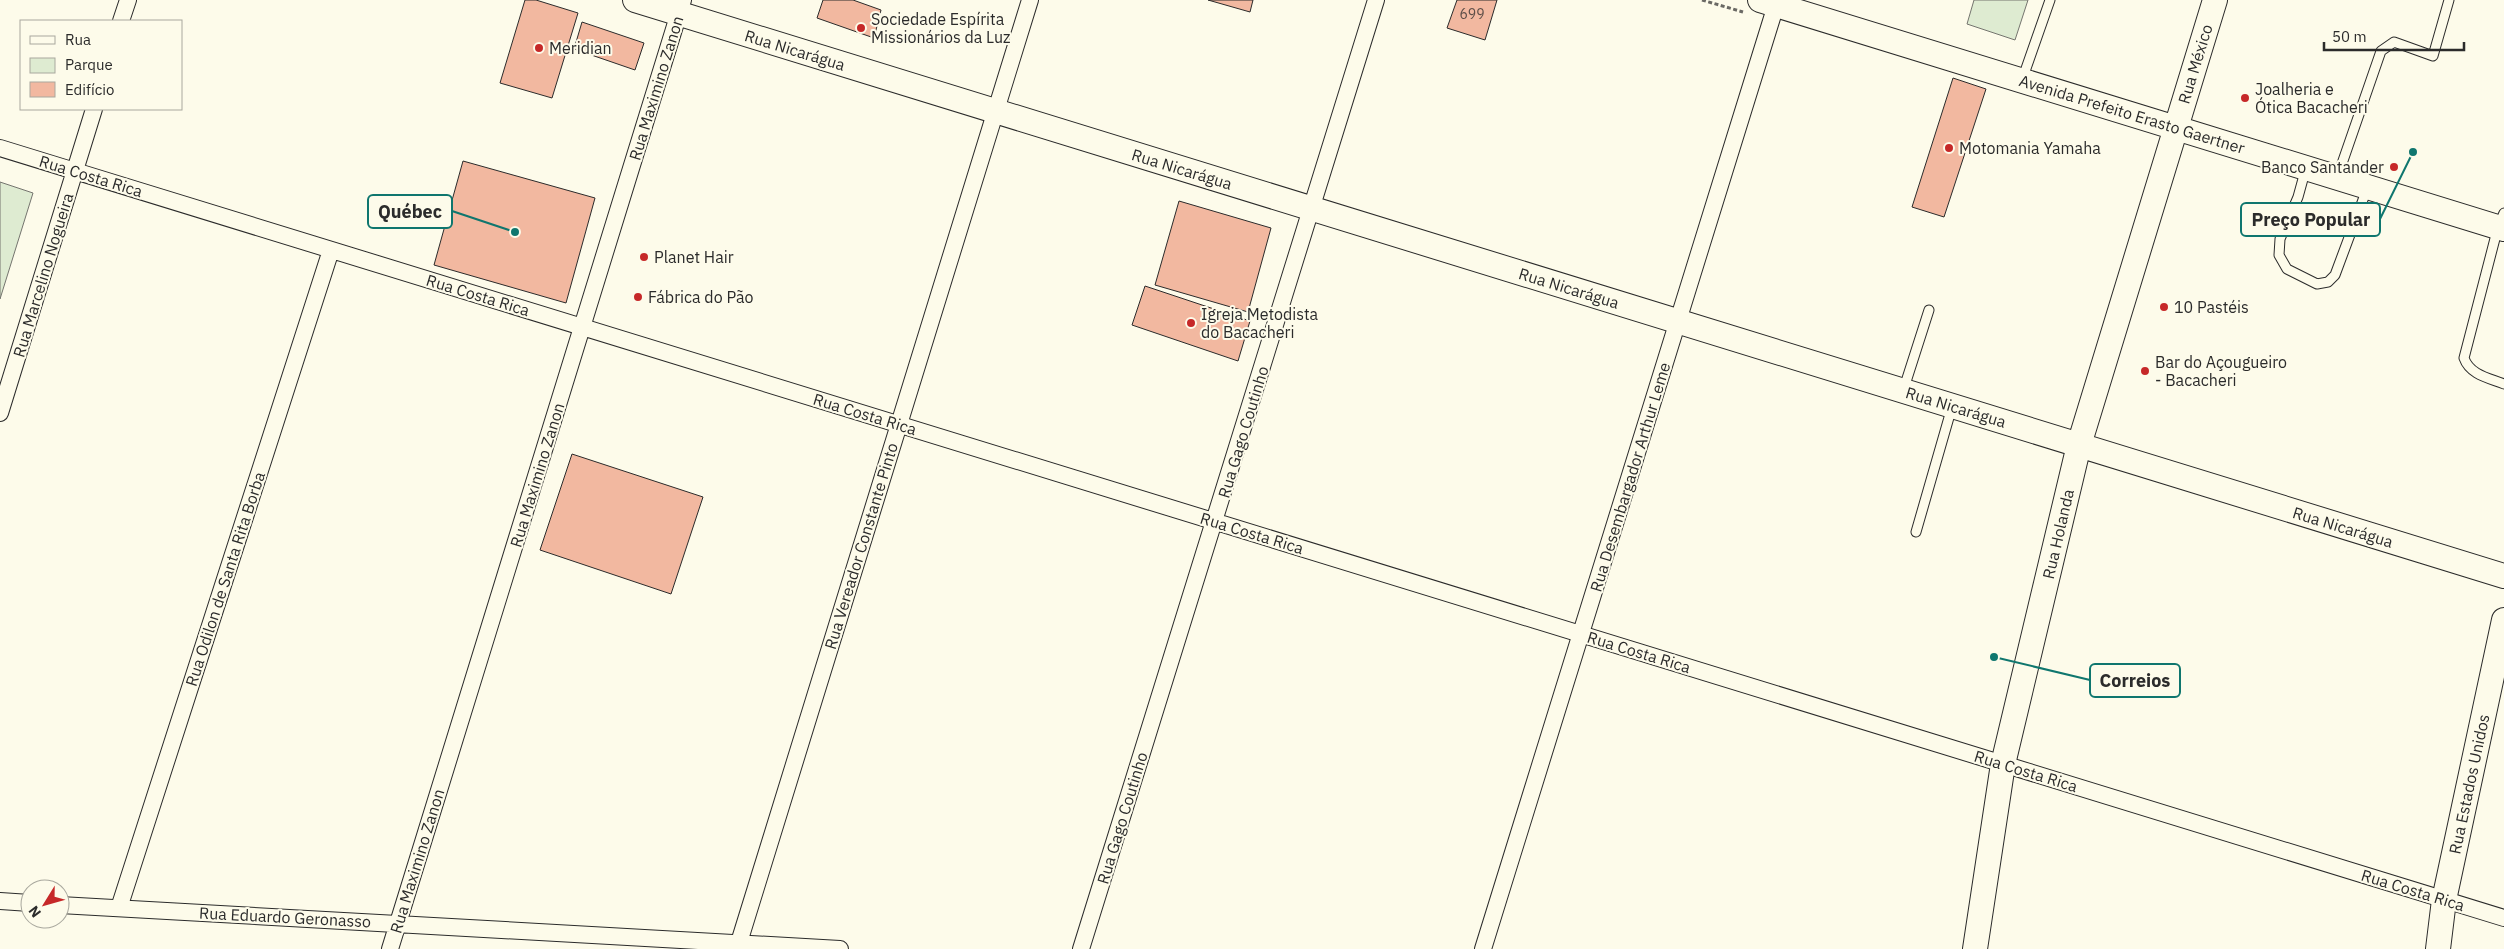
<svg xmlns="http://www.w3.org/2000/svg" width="2504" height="949" font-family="'IBM Plex Sans',sans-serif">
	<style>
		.green { fill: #deebd1; stroke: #74746e }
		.building { fill: #f2b8a0; stroke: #2b2b2b }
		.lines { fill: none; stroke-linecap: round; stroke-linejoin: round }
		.lane-casing { stroke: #2b2b2b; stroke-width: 11 }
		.street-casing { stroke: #2b2b2b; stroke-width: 18 }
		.secondary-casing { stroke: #2b2b2b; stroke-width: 26 }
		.path { stroke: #6a6964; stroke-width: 3; stroke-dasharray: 4 2.5; stroke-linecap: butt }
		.lane { stroke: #fdfbea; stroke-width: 9 }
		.street { stroke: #fdfbea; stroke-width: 16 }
		.secondary { stroke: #fdfbea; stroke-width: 24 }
		.poi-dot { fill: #c62828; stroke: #fdfbea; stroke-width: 2 }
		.labels { text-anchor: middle; stroke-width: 4; stroke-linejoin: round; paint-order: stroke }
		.number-label { font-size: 14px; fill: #5d4e48 }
		.poi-label { font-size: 16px; fill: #2b2b2b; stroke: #fdfbea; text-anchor: start }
		.street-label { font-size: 16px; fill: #2b2b2b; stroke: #fdfbea }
		.leader { fill: none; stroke: #0f766e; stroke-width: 2 }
		.callout-dot { fill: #0f766e; stroke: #fdfbea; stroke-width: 2 }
		.callout { fill: #fdfbea; stroke: #0f766e; stroke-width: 2 }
		.callout-label { font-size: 18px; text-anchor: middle; font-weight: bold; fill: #2b2b2b }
	</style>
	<rect width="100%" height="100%" fill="#fdfbea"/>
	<path class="green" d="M1974,0h54l-13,40 -48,-16z
		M0,182l33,11 -33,106z"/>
	<path class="building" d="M525,0h11l42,13 -26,85 -52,-15z
		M823,0h30l28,10 -7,28 -57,-20z
		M1208,0h45l-3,12z
		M1457,0h40l-12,40 -38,-12z
		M582,22l62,21 -9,27 -61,-21z
		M1953,78l33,11 -42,128 -32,-10z
		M463,161l132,37 -29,105 -132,-38z
		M1179,201l92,27 -23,84 -93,-27z
		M1145,286l105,35 -12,40 -106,-36z
		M572,454l131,43 -32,97 -131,-44z"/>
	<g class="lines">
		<defs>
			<path id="lane" d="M2022,80l28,-80
				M2306,168l-8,29 -18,42 -1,16 8,14 30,15 11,-2 7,-7 32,-86
				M2337,178l44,-127 13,-9 39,14 16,-56
				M2504,213l-6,14 -34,131c6,17 25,20 40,26
				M1903,391l26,-81
				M1916,532l36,-125"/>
			<path id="street" d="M121,21l7,-21
				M0,148l2504,770
				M0,413l94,-304
				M0,901l30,2
				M60,905l780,44
				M119,908l212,-658
				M390,949l293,-949
				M737,949l293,-949
				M1081,949l295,-949
				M1483,949l293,-944"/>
			<path id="secondary" d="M635,0l1869,576
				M1760,0l744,229
				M1975,949l28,-185 76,-319 136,-445
				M2438,949l6,-49 60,-280"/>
		</defs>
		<use href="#lane" class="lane-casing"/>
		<use href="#street" class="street-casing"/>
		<use href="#secondary" class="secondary-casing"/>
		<path class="path" d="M1702,0l41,12"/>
		<use href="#lane" class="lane"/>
		<use href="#street" class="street"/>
		<use href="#secondary" class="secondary"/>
	</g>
	<g class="poi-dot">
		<circle cx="861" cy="28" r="5"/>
		<circle cx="539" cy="48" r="5"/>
		<circle cx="2245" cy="98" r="5"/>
		<circle cx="1949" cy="148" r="5"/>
		<circle cx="2394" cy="167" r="5"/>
		<circle cx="644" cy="257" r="5"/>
		<circle cx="638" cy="297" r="5"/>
		<circle cx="2164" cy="307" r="5"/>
		<circle cx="1191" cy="323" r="5"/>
		<circle cx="2145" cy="371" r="5"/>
	</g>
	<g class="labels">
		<g class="number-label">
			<text x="1472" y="19">699</text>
		</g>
		<g class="poi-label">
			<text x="871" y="25">Sociedade Espírita<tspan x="871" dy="18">Missionários da Luz</tspan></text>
			<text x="549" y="54">Meridian</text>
			<text x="2255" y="95">Joalheria e<tspan x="2255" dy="18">Ótica Bacacheri</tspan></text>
			<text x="1959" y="154">Motomania Yamaha</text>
			<text x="2384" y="173" text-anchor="end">Banco Santander</text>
			<text x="654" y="263">Planet Hair</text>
			<text x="648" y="303">Fábrica do Pão</text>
			<text x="2174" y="313">10 Pastéis</text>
			<text x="1201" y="320">Igreja Metodista<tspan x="1201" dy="18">do Bacacheri</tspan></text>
			<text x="2155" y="368">Bar do Açougueiro<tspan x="2155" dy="18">- Bacacheri</tspan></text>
		</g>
		<g class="street-label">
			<text transform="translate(795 50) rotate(17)" y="6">Rua Nicarágua</text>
			<text transform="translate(2195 64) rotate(-73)" y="6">Rua México</text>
			<text transform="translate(656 88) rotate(-73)" y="6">Rua Maximino Zanon</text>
			<text transform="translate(2132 114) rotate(17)" y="6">Avenida Prefeito Erasto Gaertner</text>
			<text transform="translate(1182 169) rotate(17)" y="6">Rua Nicarágua</text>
			<text transform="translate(91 176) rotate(17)" y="6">Rua Costa Rica</text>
			<text transform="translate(43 275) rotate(-73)" y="6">Rua Marcelino Nogueira</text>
			<text transform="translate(1569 288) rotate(17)" y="6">Rua Nicarágua</text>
			<text transform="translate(478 295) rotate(17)" y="6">Rua Costa Rica</text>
			<text transform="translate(1956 407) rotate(17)" y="6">Rua Nicarágua</text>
			<text transform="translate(865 414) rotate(17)" y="6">Rua Costa Rica</text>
			<text transform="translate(1243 432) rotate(-73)" y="6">Rua Gago Coutinho</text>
			<text transform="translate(537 475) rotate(-73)" y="6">Rua Maximino Zanon</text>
			<text transform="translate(1630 477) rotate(-73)" y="6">Rua Desembargador Arthur Leme</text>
			<text transform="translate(2343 527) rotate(17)" y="6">Rua Nicarágua</text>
			<text transform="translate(1252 533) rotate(17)" y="6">Rua Costa Rica</text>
			<text transform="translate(2058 534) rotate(-77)" y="6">Rua Holanda</text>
			<text transform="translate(861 546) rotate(-73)" y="6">Rua Vereador Constante Pinto</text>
			<text transform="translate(225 579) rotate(-72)" y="6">Rua Odilon de Santa Rita Borba</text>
			<text transform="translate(1639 652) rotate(17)" y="6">Rua Costa Rica</text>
			<text transform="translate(2026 771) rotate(17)" y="6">Rua Costa Rica</text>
			<text transform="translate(2469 784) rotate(-78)" y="6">Rua Estados Unidos</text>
			<text transform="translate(1122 818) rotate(-73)" y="6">Rua Gago Coutinho</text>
			<text transform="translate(417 861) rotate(-73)" y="6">Rua Maximino Zanon</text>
			<text transform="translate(2413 890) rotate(17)" y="6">Rua Costa Rica</text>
			<text transform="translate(285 917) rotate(3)" y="6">Rua Eduardo Geronasso</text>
		</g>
	</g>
	<path class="leader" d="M515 232L452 211M2413 152L2380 219M1994 657L2090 680"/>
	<g class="callout-dot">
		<circle cx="515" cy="232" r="5"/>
		<circle cx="2413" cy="152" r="5"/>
		<circle cx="1994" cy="657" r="5"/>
	</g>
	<g class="callout">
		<rect x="368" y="195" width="84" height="33" rx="5"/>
		<rect x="2241" y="203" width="139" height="33" rx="5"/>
		<rect x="2090" y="664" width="90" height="33" rx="5"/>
	</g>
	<g class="callout-label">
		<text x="410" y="218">Québec</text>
		<text x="2311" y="226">Preço Popular</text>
		<text x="2135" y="687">Correios</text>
	</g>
	<rect x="20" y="20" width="162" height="90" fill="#fdfbea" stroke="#a9a89e"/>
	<rect x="30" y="36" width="25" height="8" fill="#fdfbea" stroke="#a9a89e"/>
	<text x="65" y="45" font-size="15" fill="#2b2b2b">Rua</text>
	<rect x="30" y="58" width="25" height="15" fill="#deebd1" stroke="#a9a89e"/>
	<text x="65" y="70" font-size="15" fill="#2b2b2b">Parque</text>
	<rect x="30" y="82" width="25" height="15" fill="#f2b8a0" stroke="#a9a89e"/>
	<text x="65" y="95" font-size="15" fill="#2b2b2b">Edifício</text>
	<g transform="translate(45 904) rotate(233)"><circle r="24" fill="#fdfbea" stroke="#a9a89e"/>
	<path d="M0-4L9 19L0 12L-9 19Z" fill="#c62828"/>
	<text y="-8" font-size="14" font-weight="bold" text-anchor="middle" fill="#2b2b2b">N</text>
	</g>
	<path d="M2324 42v8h140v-8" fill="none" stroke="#2b2b2b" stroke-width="2.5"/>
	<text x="2332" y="42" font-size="15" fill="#2b2b2b" stroke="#fdfbea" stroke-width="4" paint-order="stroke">50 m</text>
</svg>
